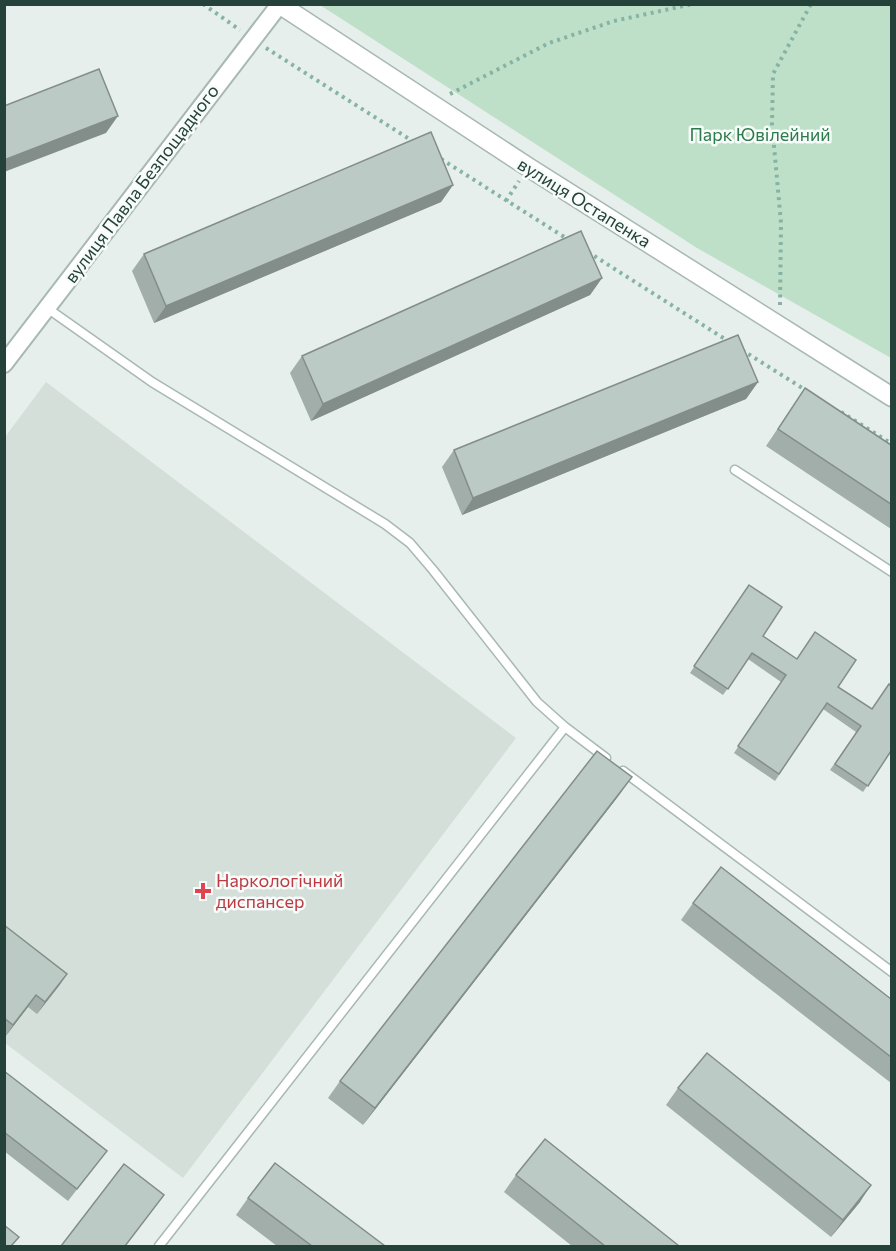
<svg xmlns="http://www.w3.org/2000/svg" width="896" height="1251" font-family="Commissioner,sans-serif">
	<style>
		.built { fill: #d4dfda }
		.green { fill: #bfe0c8 }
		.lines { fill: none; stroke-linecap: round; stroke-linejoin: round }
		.service-casing { stroke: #a8b8b2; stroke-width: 11 }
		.minor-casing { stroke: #a8b8b2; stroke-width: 20 }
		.tertiary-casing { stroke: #a8b8b2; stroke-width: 21 }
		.path { stroke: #86b3a5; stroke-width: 4; stroke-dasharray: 3 4.5; stroke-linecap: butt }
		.service { stroke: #fff; stroke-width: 8 }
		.minor { stroke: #fff; stroke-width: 16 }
		.tertiary { stroke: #fff; stroke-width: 18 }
		.wall { fill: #a1aea9 }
		.shaded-wall { fill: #838d89 }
		.building { fill: #bbcac4; stroke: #838d89; stroke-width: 1.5 }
		.health-dot { fill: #e0444e; stroke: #f7fbf9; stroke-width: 2 }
		.labels { text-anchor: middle; stroke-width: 5; stroke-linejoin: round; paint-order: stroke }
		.park-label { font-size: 18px; fill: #2d7a4b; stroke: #f7fbf9 }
		.street-label { font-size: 18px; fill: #24423a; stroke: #f7fbf9 }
		.health-label { font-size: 18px; fill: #be3a42; stroke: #f7fbf9; text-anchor: start }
	</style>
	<rect width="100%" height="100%" fill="#e6efeb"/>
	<path class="built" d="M46,382l470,356 -333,440 -178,-135v-606z"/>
	<path class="green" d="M320,5h571v353l-194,-110z"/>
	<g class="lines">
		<defs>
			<path id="service" d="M47,308l105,74 233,142 25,19 23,27 104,132 28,25 41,31
				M735,470l157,102
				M623,771l269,201
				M159,1246l406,-519"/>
			<path id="minor" d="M4,364l276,-360"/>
			<path id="tertiary" d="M279,4l249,163 364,230"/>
		</defs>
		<use href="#service" class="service-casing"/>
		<use href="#minor" class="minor-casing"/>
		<use href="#tertiary" class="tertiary-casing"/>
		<path class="path" d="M203,4l37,26
			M266,48l148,94
			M450,94l99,-51 65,-22 79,-17
			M441,159l128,81
			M506,201l13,-20
			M588,252l140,89
			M780,305l1,-82 -9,-99 1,-50 38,-70
			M742,350l65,41
			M841,412l51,32"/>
		<use href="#service" class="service"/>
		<use href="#minor" class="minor"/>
		<use href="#tertiary" class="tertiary"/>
	</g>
	<path class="wall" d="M453,185l-12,17 -287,121 -22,-52 12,-17z
		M602,278l-12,17 -279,126 -21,-48 12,-17z
		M758,382l-12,17 -284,116 -20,-48 12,-17z
		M805,388l86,57v84l-125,-83z
		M749,585l14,51 75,51 53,64 -28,41 -33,-22 26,-38 -33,-23 -48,72 -41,-28 47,-71 -33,-23 -25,36 -33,-22z
		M620,794l-257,331 -35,-27 12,-17z
		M693,903l198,96v84l-210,-163z
		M4,925l63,49 -30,40 -9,-7 -23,30z
		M4,1071l103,80 -39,50 -64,-50z
		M678,1088l182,114 -29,35 -165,-132z
		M516,1175l163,71h-107l-68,-54z
		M248,1198l137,48h-108l-41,-31z"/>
	<path class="shaded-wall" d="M118,116l-12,17 -102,39v-12z
		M453,185l-12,17 -287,121 12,-17z
		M602,278l-12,17 -279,126 12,-17z
		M758,382l-12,17 -284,116 11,-17z
		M632,777l-12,17 -257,331 12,-17z
		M67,974l-8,12 -22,28 8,-12z
		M36,995l-8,12 -23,30 8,-12z
		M871,1185l-11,17 -29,35 12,-17z"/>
	<path class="building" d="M99,69l19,47 -114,44v-54z
		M431,132l22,53 -287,121 -22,-52z
		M581,231l21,47 -279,126 -21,-48z
		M738,335l20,47 -285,116 -19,-48z
		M805,388l86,57v59l-113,-75z
		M749,585l33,22 -19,29 34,23 18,-27 41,28 -18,27 34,22 17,-25 2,2v65l-23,35 -33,-22 26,-38 -34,-23 -48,71 -41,-28 48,-71 -34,-22 -24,36 -34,-23z
		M597,751l35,26 -257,331 -35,-27z
		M721,867l170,132v58l-198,-154z
		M4,925l63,49 -22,28 -9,-7 -23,30 -9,-7z
		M707,1053l164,132 -28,35 -165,-132z
		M4,1071l103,80 -30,38 -73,-57z
		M545,1139l134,107h-74l-89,-71z
		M275,1163l110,83h-73l-64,-48z
		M124,1164l40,31 -39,51h-64z
		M4,1225l15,12 -8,9h-7z"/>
	<path class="health-dot" d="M200 882h6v6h6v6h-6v6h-6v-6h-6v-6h6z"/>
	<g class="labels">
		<g class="park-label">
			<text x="760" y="141">Парк Ювілейний</text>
		</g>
		<g class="street-label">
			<text transform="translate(142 184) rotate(-53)" y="6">вулиця Павла Безпощадного</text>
			<text transform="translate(584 203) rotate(32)" y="6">вулиця Остапенка</text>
		</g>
		<g class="health-label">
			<text x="216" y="887">Наркологічний<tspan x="216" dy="21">диспансер</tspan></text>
		</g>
	</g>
	<rect width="896" height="1251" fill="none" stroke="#24423a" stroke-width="12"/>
</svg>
